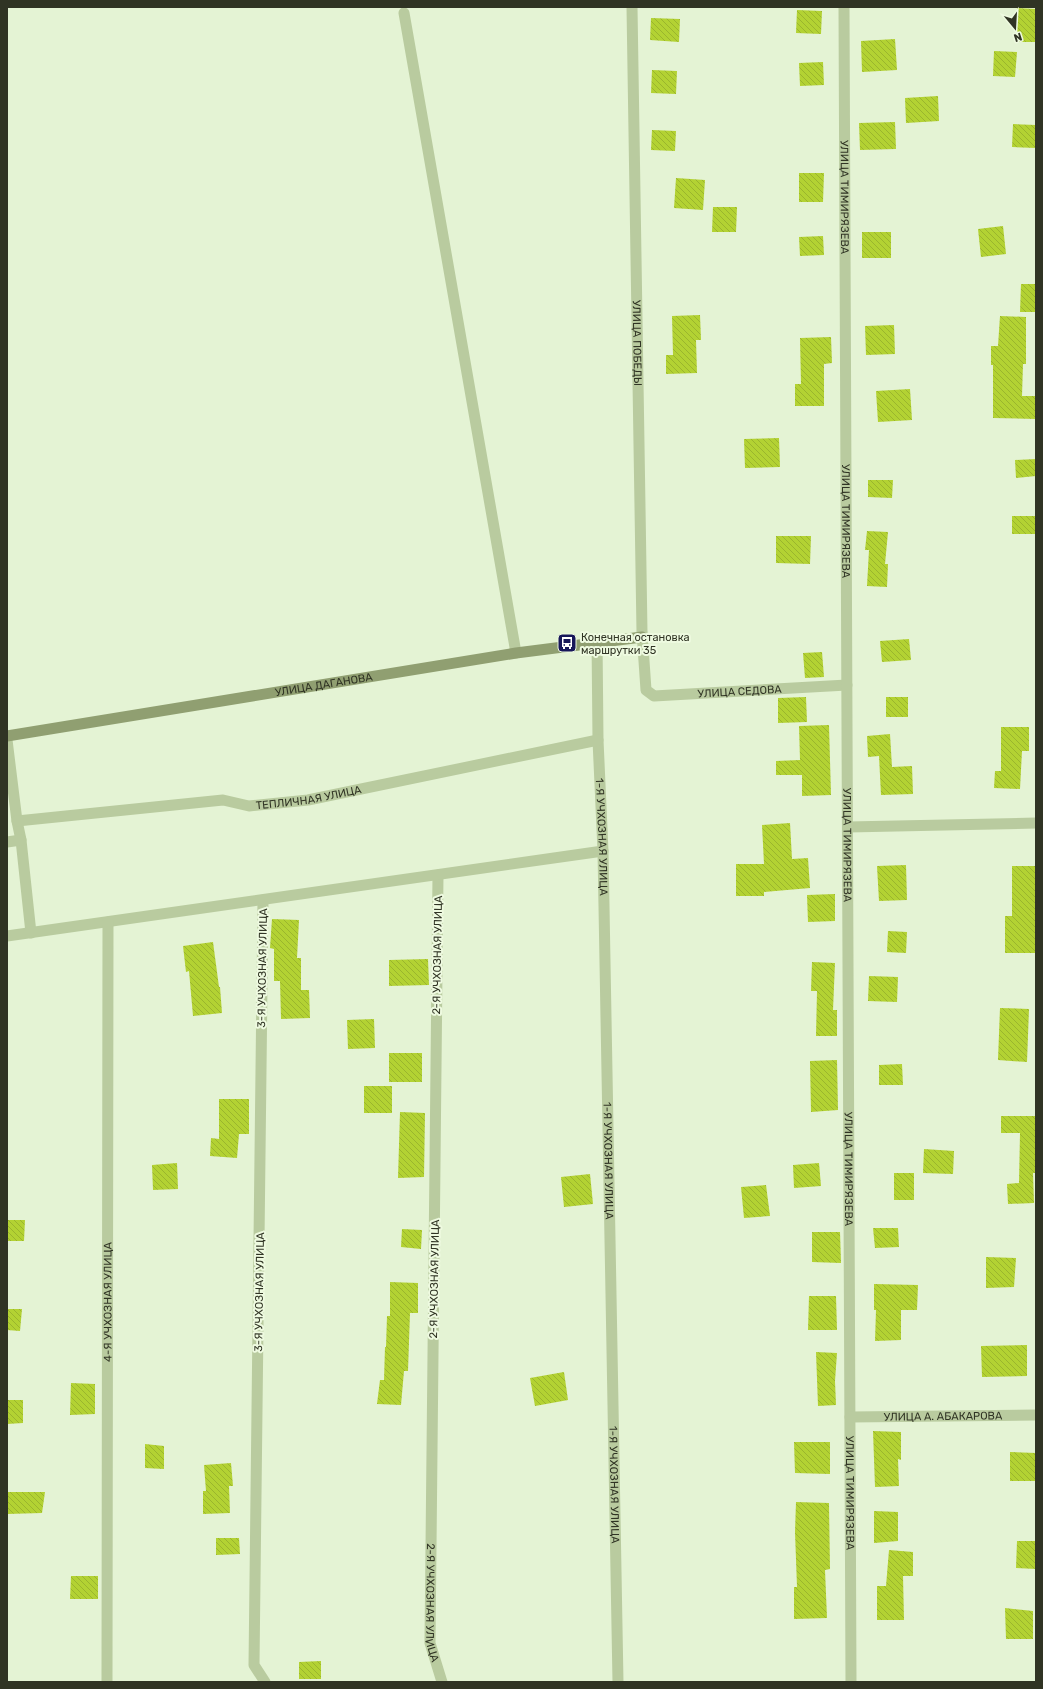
<svg xmlns="http://www.w3.org/2000/svg" width="1043" height="1689" font-family="Rubik,sans-serif">
	<style>
		.building { fill: url(#building-back-hatch) }
		.lines { fill: none; stroke-linecap: round; stroke-linejoin: round }
		.minor { stroke: #b9cb9f; stroke-width: 11 }
		.secondary { stroke: #909f71; stroke-width: 11 }
		.labels { text-anchor: middle; stroke-width: 4; stroke-linejoin: round; paint-order: stroke }
		.street-label { font-size: 11px; fill: #303424; stroke: #eefae0 }
		.poi-label { font-size: 11px; fill: #303424; stroke: #eefae0; text-anchor: start }
	</style>
	<defs>
		<pattern id="building-back-hatch" width="6" height="6" patternUnits="userSpaceOnUse"><rect width="6" height="6" fill="#b3d233"/><path d="M-1 5l2 2M0 0l6 6M5-1l2 2" fill="none" stroke="#9ab52d"/></pattern>
	</defs>
	<rect width="100%" height="100%" fill="#e4f3d4"/>
	<path class="building" d="M1017,8l19,1v33h-20z
		M797,10l25,1 -1,23 -25,-1z
		M651,18l29,1 -1,23 -29,-2z
		M895,39l2,31 -35,2 -1,-31z
		M994,51l23,1 -2,25 -22,-1z
		M823,62l1,23 -24,1 -1,-23z
		M652,70l25,1 -1,23 -25,-1z
		M938,96l1,25 -33,2 -1,-25z
		M895,122l1,27 -36,1 -1,-27z
		M1013,124l23,1v23l-24,-1z
		M652,130l24,1 -1,20 -24,-1z
		M799,173h25l-1,29h-24z
		M676,178l29,2 -2,30 -29,-2z
		M713,207h24l-1,25h-24z
		M1003,226l3,28 -25,3 -3,-28z
		M862,232h29v26h-29z
		M823,236l1,19 -24,1 -1,-19z
		M1021,284h15v28h-16z
		M700,315l1,25h-5l1,33 -31,1v-19h7l-1,-39z
		M1000,316l26,1v47h-3l-1,32h14v23l-43,-1v-53h-2v-19h7z
		M894,325l1,29 -29,1 -1,-29z
		M831,337l1,26 -8,1v42h-29v-22h6l-1,-46z
		M910,389l2,31 -34,2 -2,-31z
		M779,438l1,29 -35,1 -1,-29z
		M1036,459v17l-20,2 -1,-18z
		M868,480h25l-1,18 -24,-1z
		M1012,516h24v18h-24z
		M867,531l21,1 -3,32h3l-1,23 -20,-1 2,-36h-4z
		M776,536h35l-1,28 -34,-1z
		M909,639l2,21 -29,2 -2,-21z
		M822,652l2,25 -19,1 -2,-25z
		M806,697l1,25 -29,1v-25z
		M886,697h22v20h-22z
		M829,725l2,70 -29,1v-21h-26v-14l24,-1 -1,-34z
		M1001,727h28v24h-7l-2,38 -26,-1 1,-17h6z
		M890,734l2,33 20,-1 1,28 -32,1 -2,-39 -11,1 -1,-21z
		M790,823l2,36 16,-1 2,30 -46,4v4h-28v-32h28l-2,-39z
		M906,865l1,35 -28,1 -2,-35z
		M1012,866h24v87h-31v-37h7z
		M835,894v27l-27,1 -1,-27z
		M272,919l27,1 -2,38h4v32h8l1,28 -29,1 -1,-38h-6v-32l-4,-1z
		M888,931l19,1 -1,21 -19,-1z
		M213,942l6,45h1l2,26 -29,3 -4,-45 -3,1 -3,-26z
		M428,959l1,26 -40,1v-26z
		M812,962l23,1 -2,47h4v26h-21l1,-45h-6z
		M869,976l29,1 -1,25 -29,-1z
		M1000,1008l29,1 -2,53 -29,-2z
		M374,1019l1,29 -27,1 -1,-29z
		M389,1053h33v29h-33z
		M837,1060l1,50 -27,2 -1,-51z
		M902,1064l1,21h-24v-20z
		M364,1086h28v27h-28z
		M219,1099h30v35h-10l-2,24 -27,-2 1,-18 8,1z
		M400,1112l25,1 -1,64 -26,1z
		M1001,1116h35v57h-3l1,30 -26,1 -1,-20 12,-1 1,-50h-19z
		M924,1149l30,2 -1,23 -30,-1z
		M177,1163l1,26 -25,1 -1,-25z
		M819,1163l2,23 -27,2 -1,-23z
		M894,1173h20v27h-20z
		M590,1174l3,30 -29,3 -3,-30z
		M766,1185l4,31 -26,2 -3,-31z
		M7,1220h18l-1,21h-17z
		M873,1228h25l1,19 -24,1z
		M402,1229l20,1 -1,19 -20,-2z
		M812,1232h28l1,31 -29,-1z
		M986,1257l30,1 -2,29 -28,1z
		M390,1282l28,1v30h-8l-2,58h-4l-3,34 -24,-1 3,-24h4l1,-33h1l1,-31h3z
		M874,1284l44,1 -1,25h-16v30l-26,1 1,-31h-2z
		M809,1296h27l1,34h-29z
		M7,1309h15l-2,22 -13,-1z
		M1027,1345v31l-45,1 -1,-31z
		M816,1352l21,1 -2,28 1,24 -18,1z
		M564,1372l4,28 -33,6 -5,-28z
		M71,1383l24,1v30l-25,1z
		M7,1400h16v23l-16,1z
		M873,1431l28,1v28l-3,-1 1,27 -24,1z
		M794,1442h36v32l-35,-1z
		M145,1444l19,2v23l-19,-1z
		M1010,1452l26,1v28h-26z
		M231,1463l2,23h-4l1,27 -27,1v-23h3l-2,-26z
		M7,1492h38l-3,21 -35,1z
		M796,1502l33,1 1,66 -5,1 2,48 -33,1v-32h3l-2,-55z
		M874,1511l24,1v29l-24,2z
		M216,1538h23l1,16 -24,1z
		M1017,1541h19v28l-20,-1z
		M889,1550l24,2v24h-10l1,44h-27v-34h9z
		M71,1576h27v23h-28z
		M1005,1608l28,3v28h-27z
		M321,1661v18h-22v-17z"/>
	<g class="lines">
		<g class="minor">
			<path id="s1" d="M632,7l10,625 4,58 8,6 193,-11"/>
			<path id="s2" d="M844,7l7,1675"/>
			<path d="M404,13l112,640"/>
			<path id="s3" d="M597,639l1,101 5,111 15,831"/>
			<path d="M7,740l10,81 4,19 10,93"/>
			<path id="s4" d="M17,821l206,-21 26,6 59,-6 290,-60"/>
			<path d="M848,827l188,-4"/>
			<path d="M7,842l14,-2"/>
			<path id="s5" d="M438,875l-8,768 12,39"/>
			<path d="M263,900l-9,765 11,17"/>
			<path d="M7,936l596,-85"/>
			<path id="s6" d="M850,1417l186,-2"/>
			<path id="s7" d="M107,1682l1,-760"/>
		</g>
		<path class="secondary" id="s8" d="M7,736l509,-83 126,-16"/>
	</g>
	<defs>
		<symbol id="bus-square" viewBox="-11 -11 22 22"><rect x="-9" y="-9" width="18" height="18" rx="4" fill="#171659" stroke="#eefae0"/><path d="M-5-6H5V4H4V6H2V4H-2V6H-4V4H-5ZM-3.5-4V0h7V-4ZM-3.5 1.2v1.5H-2V1.2ZM2 1.2v1.5H3.5V1.2Z" fill="#fff"/></symbol>
	</defs>
	<g fill-rule="evenodd">
		<use href="#bus-square" x="556" y="632" width="22" height="22"/>
	</g>
	<g class="labels">
		<g class="street-label">
			<text dy="4" stroke="none"><textPath href="#s2" startOffset="190">УЛИЦА ТИМИРЯЗЕВА</textPath></text>
			<text dy="4" stroke="none"><textPath href="#s1" startOffset="336">УЛИЦА ПОБЕДЫ</textPath></text>
			<text dy="4" stroke="none"><textPath href="#s2" startOffset="514">УЛИЦА ТИМИРЯЗЕВА</textPath></text>
			<text dy="4" stroke="none"><textPath href="#s8" startOffset="321">УЛИЦА ДАГАНОВА</textPath></text>
			<text dy="4" stroke="none"><textPath href="#s1" startOffset="779">УЛИЦА СЕДОВА</textPath></text>
			<text dy="4" stroke="none"><textPath href="#s4" startOffset="294">ТЕПЛИЧНАЯ УЛИЦА</textPath></text>
			<text dy="4" stroke="none"><textPath href="#s3" startOffset="198">1-Я УЧХОЗНАЯ УЛИЦА</textPath></text>
			<text dy="4" stroke="none"><textPath href="#s2" startOffset="838">УЛИЦА ТИМИРЯЗЕВА</textPath></text>
			<text transform="translate(437 955) rotate(-89)" y="4">2-Я УЧХОЗНАЯ УЛИЦА</text>
			<text transform="translate(262 968) rotate(-89)" y="4">3-Я УЧХОЗНАЯ УЛИЦА</text>
			<text dy="4" stroke="none"><textPath href="#s3" startOffset="522">1-Я УЧХОЗНАЯ УЛИЦА</textPath></text>
			<text dy="4" stroke="none"><textPath href="#s2" startOffset="1162">УЛИЦА ТИМИРЯЗЕВА</textPath></text>
			<text transform="translate(434 1279) rotate(-89)" y="4">2-Я УЧХОЗНАЯ УЛИЦА</text>
			<text transform="translate(259 1292) rotate(-89)" y="4">3-Я УЧХОЗНАЯ УЛИЦА</text>
			<text dy="4" stroke="none"><textPath href="#s7" startOffset="380">4-Я УЧХОЗНАЯ УЛИЦА</textPath></text>
			<text dy="4" stroke="none"><textPath href="#s6" startOffset="93">УЛИЦА А. АБАКАРОВА</textPath></text>
			<text dy="4" stroke="none"><textPath href="#s3" startOffset="846">1-Я УЧХОЗНАЯ УЛИЦА</textPath></text>
			<text dy="4" stroke="none"><textPath href="#s2" startOffset="1486">УЛИЦА ТИМИРЯЗЕВА</textPath></text>
			<text dy="4" stroke="none"><textPath href="#s5" startOffset="728">2-Я УЧХОЗНАЯ УЛИЦА</textPath></text>
		</g>
		<g class="poi-label">
			<text x="581" y="641">Конечная остановка<tspan x="581" dy="13">маршрутки 35</tspan></text>
		</g>
	</g>
	<rect width="1043" height="1689" fill="none" stroke="#303424" stroke-width="16"/>
	<g transform="translate(1015 28) rotate(162)" stroke="#eefae0" stroke-width="3" paint-order="stroke">
	<path d="M0-3L7 15L0 10L-7 15Z" fill="#303424"/>
	<text y="-6" font-size="11" font-weight="bold" text-anchor="middle" fill="#303424">N</text>
	</g>
</svg>
